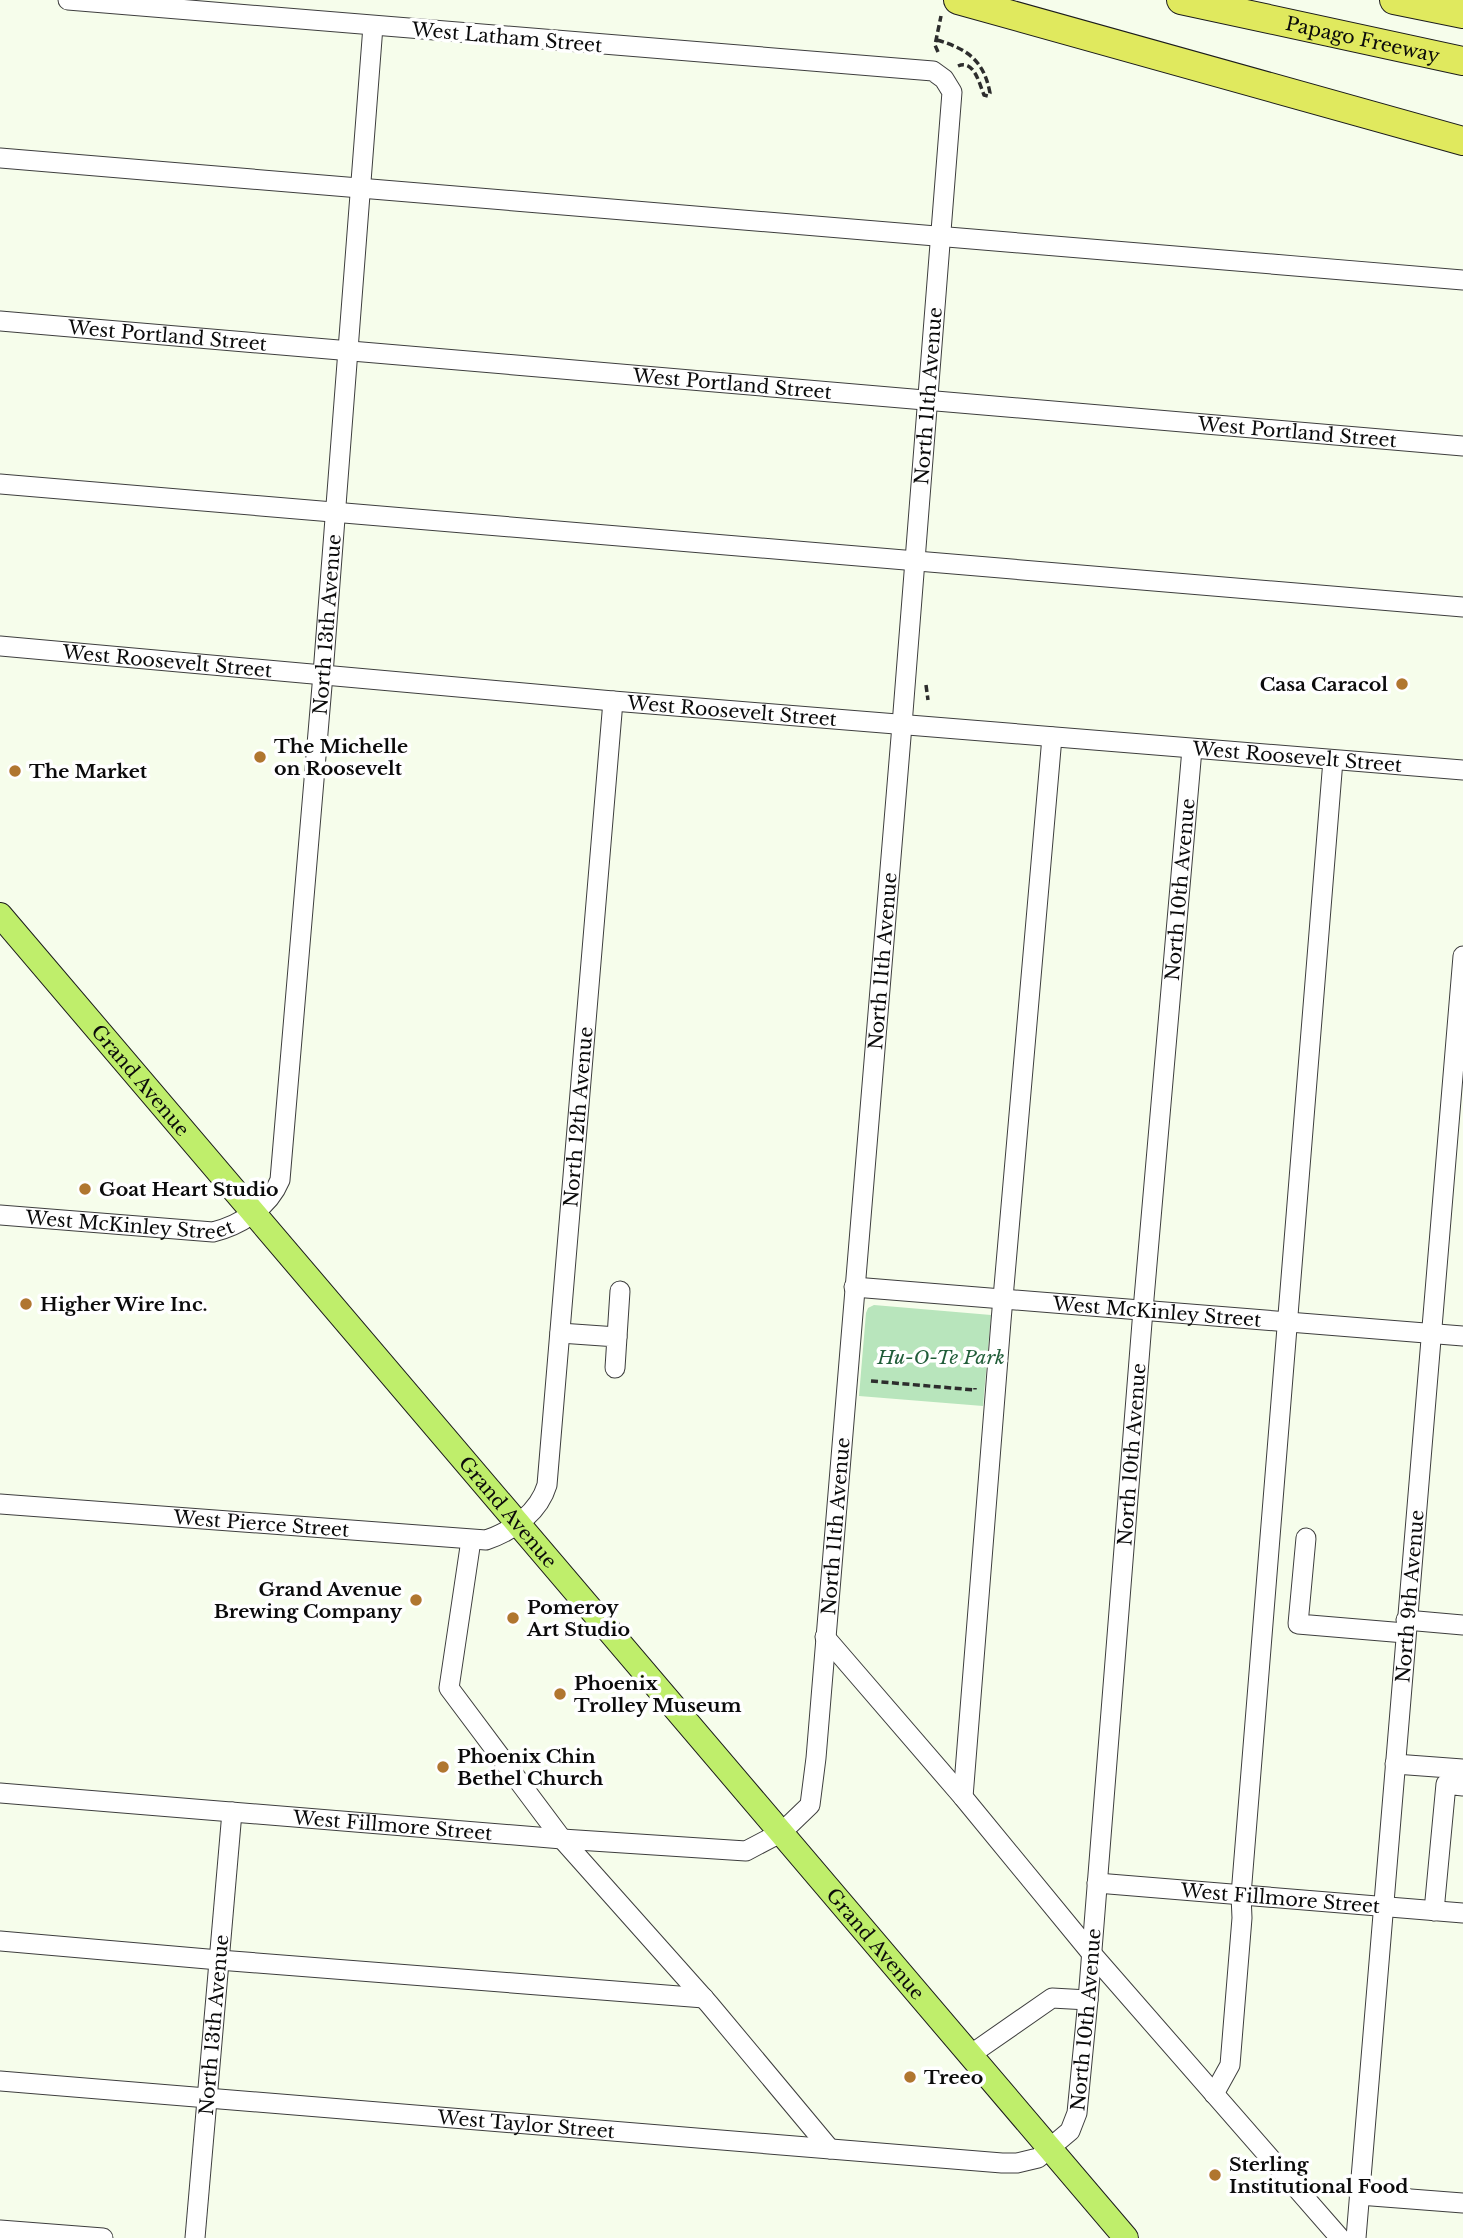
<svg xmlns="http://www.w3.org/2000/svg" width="1463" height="2238" font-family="'Libre Baskerville',serif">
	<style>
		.park { fill: #b8e5bc }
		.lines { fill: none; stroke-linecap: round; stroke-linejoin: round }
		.minor-casing { stroke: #3e3e3e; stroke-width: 21 }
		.major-casing { stroke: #1c1c1c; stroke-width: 26 }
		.highway-casing { stroke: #1c1c1c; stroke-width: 30 }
		.path { stroke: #2d2d2d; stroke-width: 3.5; stroke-dasharray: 7 3.5; stroke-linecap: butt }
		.minor { stroke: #fff; stroke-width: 19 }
		.major { stroke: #bfee6b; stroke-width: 24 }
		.highway { stroke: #e0e95e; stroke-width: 28 }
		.poi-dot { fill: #b0762f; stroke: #fff; stroke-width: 2.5 }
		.labels { text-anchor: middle; stroke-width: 7; stroke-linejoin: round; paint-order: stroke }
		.street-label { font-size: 19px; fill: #0b0b0b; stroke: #fff }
		.poi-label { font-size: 19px; font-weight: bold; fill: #0b0b0b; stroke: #fff; text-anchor: start }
		.park-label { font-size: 19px; font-style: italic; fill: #215d39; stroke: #fff }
	</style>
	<rect width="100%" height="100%" fill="#f6fdeb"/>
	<path class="park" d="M874,1305l117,10 -8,91 -124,-10 7,-83 2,-5z"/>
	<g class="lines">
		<defs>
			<g id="minor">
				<path d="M0,158l1463,122"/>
				<path id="s1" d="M0,321l1463,125"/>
				<path d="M0,484l1463,123"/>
				<path id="s2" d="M0,646l613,55 850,69"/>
				<path id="s3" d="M0,1215l213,17c28,-7 56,-25 67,-52l43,-506 50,-648"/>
				<path id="s4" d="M854,1287l609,49"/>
				<path d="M560,1333l57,4 -2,31"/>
				<path d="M617,1337l3,-46"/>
				<path id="s5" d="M0,1504l486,36c27,-9 53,-28 61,-55l66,-784"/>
				<path d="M1306,1538l-8,86 107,9"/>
				<path d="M471,1540l-22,148 113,151 147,165 121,145"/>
				<path d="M1406,1620l57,5"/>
				<path d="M825,1637l138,160 129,157 248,284"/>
				<path d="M1395,1764l68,5"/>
				<path id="s6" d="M0,1793l562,46 184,12 36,-19 28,-27 6,-47 86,-1033 50,-633 -8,-13 -11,-8 -865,-71"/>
				<path d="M963,1797l38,-476 51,-584"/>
				<path id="s7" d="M1097,1883l366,30"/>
				<path d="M1434,1911l12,-127 17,2"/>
				<path d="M0,1941l219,19 485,38"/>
				<path d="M970,2055l82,-57 36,2"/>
				<path id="s8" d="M0,2081l1002,82h15l21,-5 32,-27 7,-18 11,-113 55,-690 49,-561"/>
				<path d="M1214,2094l16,-29 12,-147 -1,-23 92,-1135"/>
				<path d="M1359,2195l104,8"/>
				<path d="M0,2230l103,8"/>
				<path id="s9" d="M195,2238l37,-426"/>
				<path id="s10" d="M1356,2238l107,-1282"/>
			</g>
			<g id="major">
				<path id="s11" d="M0,915l1126,1323"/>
			</g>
			<g id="highway">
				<path d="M958,0l505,141"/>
				<path id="s12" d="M1181,0l282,61"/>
				<path d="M1394,0l69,14"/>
			</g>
		</defs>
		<use href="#minor" class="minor-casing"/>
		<use href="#major" class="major-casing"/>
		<use href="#highway" class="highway-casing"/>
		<path class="path" d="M937,40c31,9 47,21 53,53l-2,3 -4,-1c-5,-12 -10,-36 -26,-29
			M938,52l-3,-7 6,-29
			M926,685l2,15
			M871,1381l104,9v-2"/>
		<use href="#minor" class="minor"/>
		<use href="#major" class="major"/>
		<use href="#highway" class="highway"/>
	</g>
	<g class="poi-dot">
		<circle cx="1402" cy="684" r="7"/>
		<circle cx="260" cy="757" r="7"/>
		<circle cx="15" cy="771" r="7"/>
		<circle cx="85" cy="1189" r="7"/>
		<circle cx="26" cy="1304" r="7"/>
		<circle cx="416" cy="1600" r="7"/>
		<circle cx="513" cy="1618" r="7"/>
		<circle cx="560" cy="1694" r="7"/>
		<circle cx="443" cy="1767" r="7"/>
		<circle cx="910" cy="2077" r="7"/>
		<circle cx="1215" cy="2175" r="7"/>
	</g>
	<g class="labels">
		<g class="street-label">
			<text transform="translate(507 37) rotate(5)" y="7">West Latham Street</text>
			<text dy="7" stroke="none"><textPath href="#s12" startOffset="186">Papago Freeway</textPath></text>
			<text dy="7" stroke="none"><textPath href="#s1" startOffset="168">West Portland Street</textPath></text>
			<text dy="7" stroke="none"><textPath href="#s1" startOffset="735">West Portland Street</textPath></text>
			<text dy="7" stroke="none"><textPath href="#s6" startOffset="2242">North 11th Avenue</textPath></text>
			<text dy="7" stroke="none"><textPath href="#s1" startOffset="1302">West Portland Street</textPath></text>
			<text dy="7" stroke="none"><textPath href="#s3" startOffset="859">North 13th Avenue</textPath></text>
			<text dy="7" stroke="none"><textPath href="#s2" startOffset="168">West Roosevelt Street</textPath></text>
			<text dy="7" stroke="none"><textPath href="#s2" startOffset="735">West Roosevelt Street</textPath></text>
			<text dy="7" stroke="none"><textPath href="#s2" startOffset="1302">West Roosevelt Street</textPath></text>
			<text dy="7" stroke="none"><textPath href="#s8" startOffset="2331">North 10th Avenue</textPath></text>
			<text dy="7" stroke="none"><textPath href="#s6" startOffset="1675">North 11th Avenue</textPath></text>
			<text dy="7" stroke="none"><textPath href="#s11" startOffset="217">Grand Avenue</textPath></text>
			<text dy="7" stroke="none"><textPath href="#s5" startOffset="942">North 12th Avenue</textPath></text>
			<text dy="7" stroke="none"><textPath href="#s3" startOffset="130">West McKinley Street</textPath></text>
			<text dy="7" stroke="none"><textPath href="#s4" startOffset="304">West McKinley Street</textPath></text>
			<text dy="7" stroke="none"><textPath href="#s8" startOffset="1764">North 10th Avenue</textPath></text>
			<text dy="7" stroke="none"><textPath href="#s11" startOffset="784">Grand Avenue</textPath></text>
			<text dy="7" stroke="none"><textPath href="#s5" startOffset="262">West Pierce Street</textPath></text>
			<text dy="7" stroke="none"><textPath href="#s6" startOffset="1108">North 11th Avenue</textPath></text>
			<text dy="7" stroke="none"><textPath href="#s10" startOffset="644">North 9th Avenue</textPath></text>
			<text dy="7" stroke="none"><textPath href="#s6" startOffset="394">West Fillmore Street</textPath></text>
			<text dy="7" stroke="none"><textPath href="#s7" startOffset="184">West Fillmore Street</textPath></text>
			<text dy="7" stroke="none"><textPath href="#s11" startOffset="1351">Grand Avenue</textPath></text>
			<text dy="7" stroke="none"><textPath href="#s8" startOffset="1197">North 10th Avenue</textPath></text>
			<text dy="7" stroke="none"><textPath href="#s9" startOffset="214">North 13th Avenue</textPath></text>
			<text dy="7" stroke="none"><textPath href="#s8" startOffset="528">West Taylor Street</textPath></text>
		</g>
		<g class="poi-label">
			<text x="1388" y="691" text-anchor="end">Casa Caracol</text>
			<text x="274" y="753">The Michelle<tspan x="274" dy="22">on Roosevelt</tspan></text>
			<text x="29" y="778">The Market</text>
			<text x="99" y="1196">Goat Heart Studio</text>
			<text x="40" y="1311">Higher Wire Inc.</text>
			<text x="402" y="1596" text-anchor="end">Grand Avenue<tspan x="402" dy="22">Brewing Company</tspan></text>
			<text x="527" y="1614">Pomeroy<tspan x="527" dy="22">Art Studio</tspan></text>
			<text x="574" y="1690">Phoenix<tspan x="574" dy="22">Trolley Museum</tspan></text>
			<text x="457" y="1763">Phoenix Chin<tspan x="457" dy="22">Bethel Church</tspan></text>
			<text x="924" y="2084">Treeo</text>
			<text x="1229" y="2171">Sterling<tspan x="1229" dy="22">Institutional Food</tspan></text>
		</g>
		<g class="park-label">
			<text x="941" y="1364">Hu-O-Te Park</text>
		</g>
	</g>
</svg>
